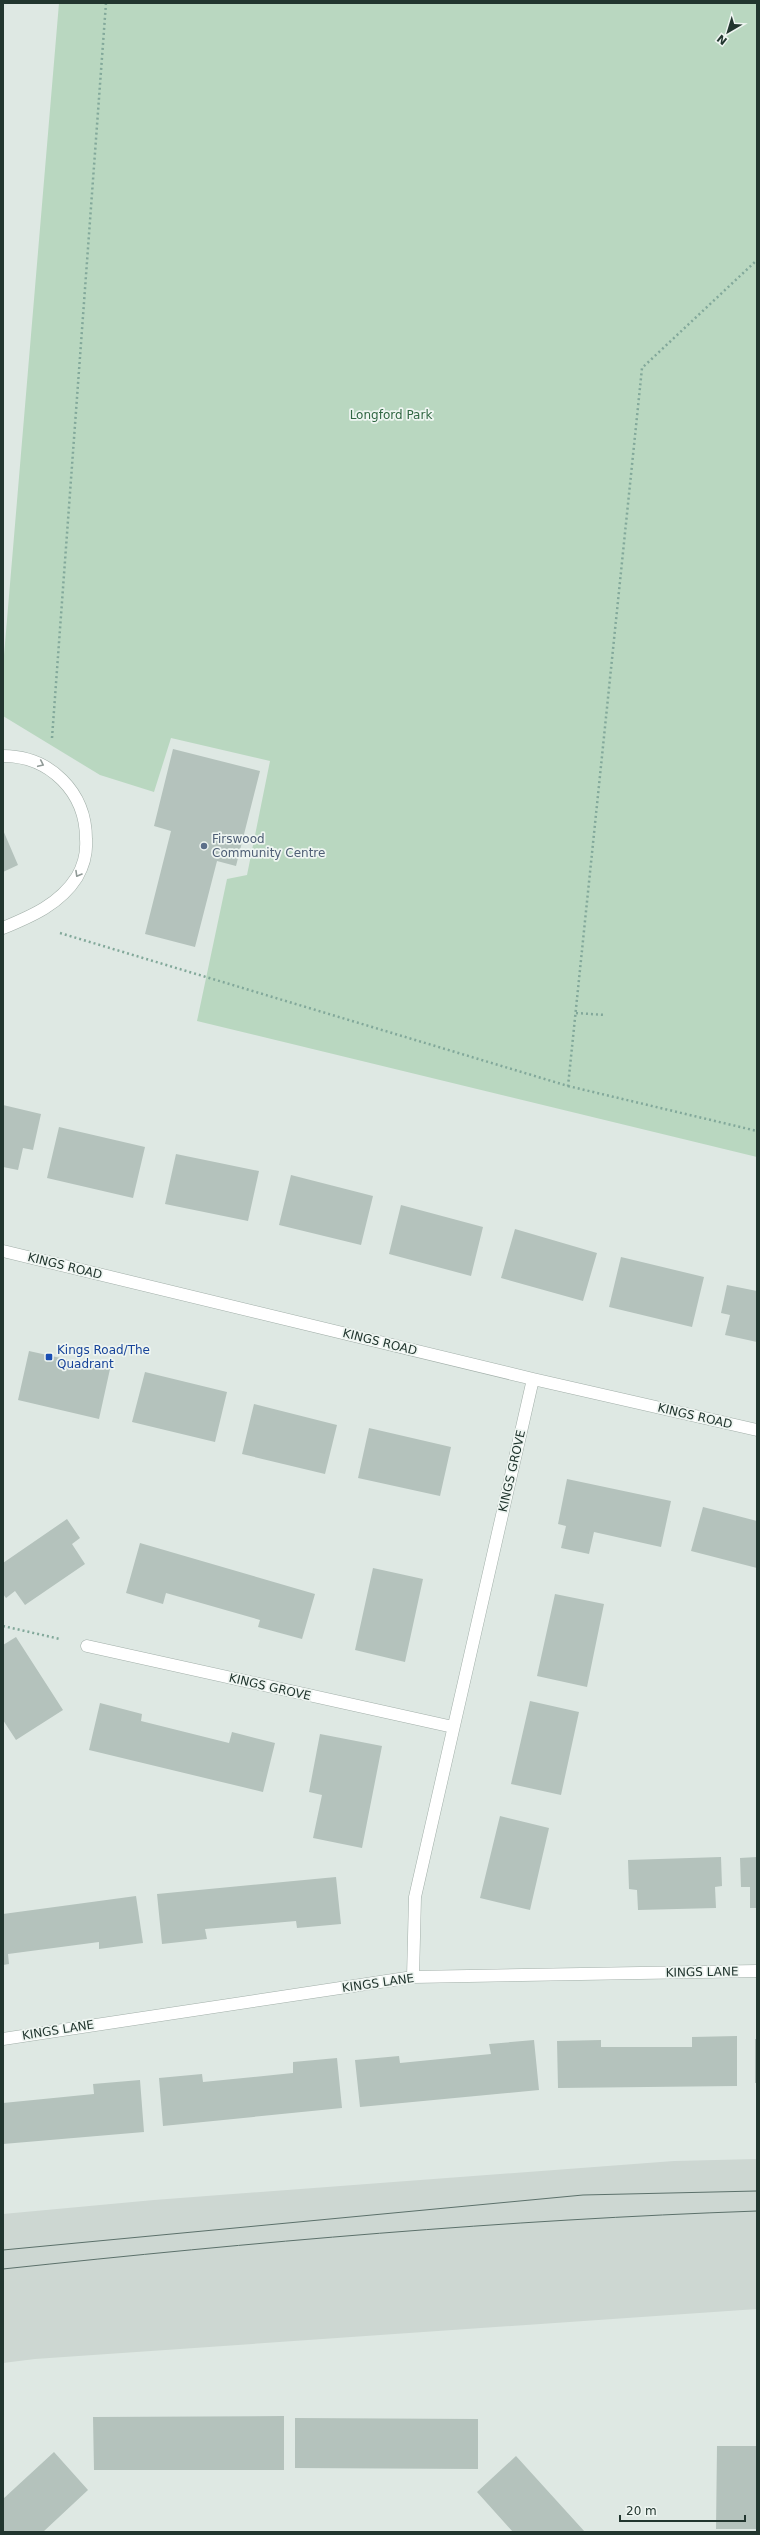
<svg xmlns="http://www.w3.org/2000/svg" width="760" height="2535" font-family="'DejaVu Sans',sans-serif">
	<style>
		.built { fill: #cdd7d2 }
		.green { fill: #b9d7c0 }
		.building { fill: #b4c2bc }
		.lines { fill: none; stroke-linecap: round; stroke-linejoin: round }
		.minor-casing { stroke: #a2afa9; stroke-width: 13 }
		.path { stroke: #82a89a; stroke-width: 2.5; stroke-dasharray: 2 3; stroke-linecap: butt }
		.minor { stroke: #fff; stroke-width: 12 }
		.tram { stroke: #5c716b; stroke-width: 1 }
		.oneway { stroke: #909a97 }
		.service-dot { fill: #5c6f8a; stroke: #eef5f1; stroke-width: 1.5 }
		.transit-dot { fill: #1a4fb4; stroke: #eef5f1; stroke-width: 1.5 }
		.labels { text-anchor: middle; stroke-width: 3.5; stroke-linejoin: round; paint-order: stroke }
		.park-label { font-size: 12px; fill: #316743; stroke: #eef5f1 }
		.service-label { font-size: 12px; fill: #4e5e75; stroke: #eef5f1; text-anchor: start }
		.street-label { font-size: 12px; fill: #22362f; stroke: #eef5f1 }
		.transit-label { font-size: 12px; fill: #164399; stroke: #eef5f1; text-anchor: start }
	</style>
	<rect width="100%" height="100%" fill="#dee8e3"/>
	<path class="built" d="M757,2159v150l-722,50 -32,4v-149l151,-14 520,-39z"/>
	<path class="green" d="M59,3h698v1154l-560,-136 30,-142 20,-4 23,-114 -99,-23 -17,54 -54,-17 -97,-59v-49z"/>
	<path class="building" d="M173,749l87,22 -24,95 -19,-5 -22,86 -50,-13 26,-103 -17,-5z
		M3,830l15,35 -15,7z
		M3,1105l38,9 -8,36 -10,-2 -5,22 -15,-3z
		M59,1127l86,20 -12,51 -86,-20z
		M176,1154l83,17 -11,50 -83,-17z
		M291,1175l82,21 -12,49 -82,-20z
		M401,1205l82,22 -12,49 -82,-22z
		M515,1229l82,24 -14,48 -82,-23z
		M621,1257l83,20 -12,50 -83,-20z
		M727,1285l30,6v51l-32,-7 5,-20 -9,-2z
		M29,1351l81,18 -11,50 -81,-19z
		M145,1372l82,20 -12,50 -83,-20z
		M254,1404l83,21 -12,49 -83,-20z
		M369,1428l82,19 -11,49 -82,-18z
		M567,1479l104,22 -10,46 -67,-15 -5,22 -28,-6 5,-22 -8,-2z
		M703,1507l54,14v47l-66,-17z
		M67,1519l13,19 -8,6 13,20 -60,41 -10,-14 -9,7 -3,-4v-31z
		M140,1543l175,51 -13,45 -44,-12 2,-7 -94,-27 -3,11 -37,-11z
		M373,1568l50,11 -18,83 -50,-12z
		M555,1594l49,10 -17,83 -50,-11z
		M16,1637l47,73 -47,30 -13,-20v-75z
		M530,1701l49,11 -18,83 -50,-11z
		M100,1703l42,11 -1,7 88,22 3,-11 43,11 -12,49 -174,-42z
		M320,1734l62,12 -20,102 -49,-10 9,-43 -13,-3z
		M500,1816l49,12 -19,82 -50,-12z
		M721,1857l1,29 -7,1 1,21 -78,2 -1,-20 -8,-1 -1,-29z
		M757,1857v51h-7v-21h-9l-1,-29z
		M336,1877l5,47 -44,4 -1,-7 -91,8 2,10 -45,5 -5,-50z
		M136,1896l7,47 -44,6v-7l-91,12 1,10 -6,1v-51z
		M737,2036v50l-179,2 -1,-47 44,-1v7h91v-10z
		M755,2039h2v44h-2z
		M534,2040l5,50 -179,17 -5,-47 44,-4 1,7 91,-9 -2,-10z
		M337,2058l5,50 -179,18 -4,-48 43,-4 1,8 90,-9v-11z
		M140,2080l4,52 -141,12v-41l91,-9 -1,-10z
		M284,2416v54h-190l-1,-53z
		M295,2418l183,1v50l-183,-1z
		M717,2446h40v83h-41z
		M54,2452l34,38 -45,42h-40v-33z
		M516,2456l69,76h-72l-36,-40z"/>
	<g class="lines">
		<defs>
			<path id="minor" d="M3,756c47,0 83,36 83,83 1,13 -2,26 -9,38 -17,27 -45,39 -74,51
				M3,1251l530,128 224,51
				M87,1646l366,81
				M413,1977l2,-80 118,-518
				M3,2039l410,-62 344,-6"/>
		</defs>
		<use href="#minor" class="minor-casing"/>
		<path class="path" d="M52,738l54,-735
			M60,933l508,153 74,-718 115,-108
			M576,1013l29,2
			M568,1086l189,45
			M3,1626l57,13"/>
		<use href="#minor" class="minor"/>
		<path class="tram" d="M3,2250l580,-55 174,-4
			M3,2269c252,-27 501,-49 754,-58"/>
	</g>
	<defs><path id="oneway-chevron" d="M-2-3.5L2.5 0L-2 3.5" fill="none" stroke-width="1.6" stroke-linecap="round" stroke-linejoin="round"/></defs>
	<g class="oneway">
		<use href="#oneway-chevron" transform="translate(41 764) rotate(25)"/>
		<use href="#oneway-chevron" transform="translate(78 874) rotate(120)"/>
	</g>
	<circle class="service-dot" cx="204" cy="846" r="4"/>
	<rect class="transit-dot" x="45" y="1353" width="8" height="8" rx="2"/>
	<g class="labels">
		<g class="park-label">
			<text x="391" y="419">Longford Park</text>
		</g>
		<g class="service-label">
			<text x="212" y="843">Firswood<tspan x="212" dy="14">Community Centre</tspan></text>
		</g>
		<g class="street-label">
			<text transform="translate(65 1266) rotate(14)" y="4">KINGS ROAD</text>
			<text transform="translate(380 1342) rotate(14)" y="4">KINGS ROAD</text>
			<text transform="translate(695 1416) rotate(13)" y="4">KINGS ROAD</text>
			<text transform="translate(512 1471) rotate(-77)" y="4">KINGS GROVE</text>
			<text transform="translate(270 1687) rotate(13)" y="4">KINGS GROVE</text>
			<text transform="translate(702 1972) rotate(-1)" y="4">KINGS LANE</text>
			<text transform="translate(378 1983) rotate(-8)" y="4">KINGS LANE</text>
			<text transform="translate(58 2030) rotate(-9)" y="4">KINGS LANE</text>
		</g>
		<g class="transit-label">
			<text x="57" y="1354">Kings Road/The<tspan x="57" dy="14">Quadrant</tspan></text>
		</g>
	</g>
	<rect width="760" height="2535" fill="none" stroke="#22362f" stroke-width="8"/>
	<g transform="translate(728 32) rotate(218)" stroke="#eef5f1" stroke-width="3" paint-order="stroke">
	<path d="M0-3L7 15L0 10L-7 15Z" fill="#22362f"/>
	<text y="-6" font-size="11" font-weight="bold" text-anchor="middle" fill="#22362f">N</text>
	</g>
	<path d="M620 2515v6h125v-6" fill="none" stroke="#22362f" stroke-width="2"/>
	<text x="626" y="2515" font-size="12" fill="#22362f" stroke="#eef5f1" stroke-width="3" paint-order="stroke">20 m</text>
</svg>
